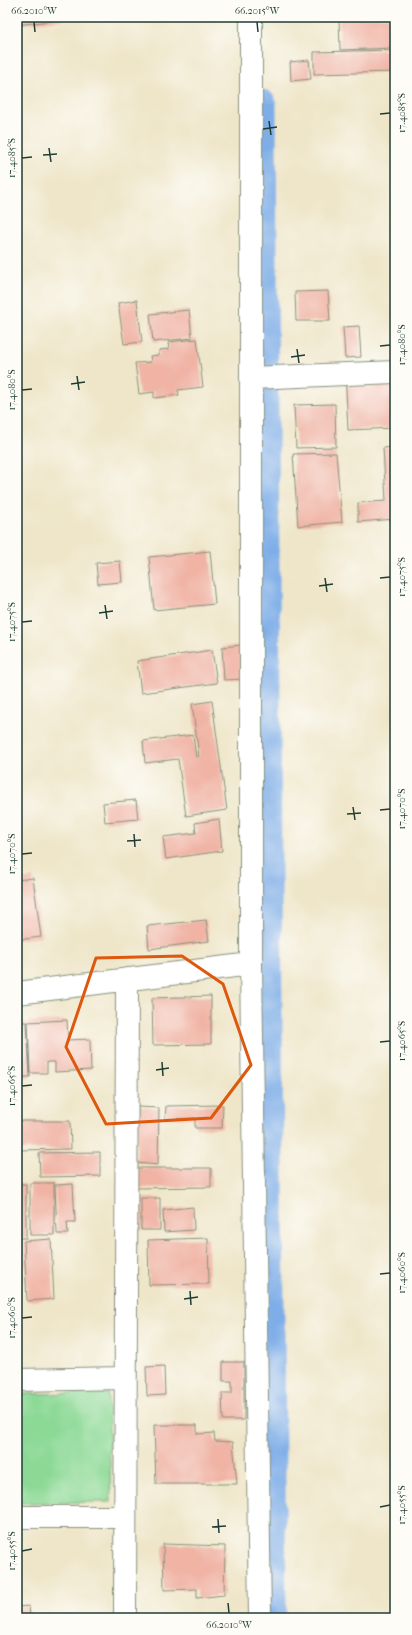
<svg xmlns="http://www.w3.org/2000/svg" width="412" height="1635" font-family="'IM FELL French Canon',serif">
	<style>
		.green { fill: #8cd996; stroke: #568b65 }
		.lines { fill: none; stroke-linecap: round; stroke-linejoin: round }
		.canal { stroke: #7eade8; stroke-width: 29 }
		.building { fill: #f0b3a4 }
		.street-casing { stroke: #87927e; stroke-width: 24 }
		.street { stroke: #fff; stroke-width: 22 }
		.marked { fill: none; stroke: #de580e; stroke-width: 3; stroke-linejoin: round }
		.ticks { fill: none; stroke: #1f3d34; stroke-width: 1.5 }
		.neatline { fill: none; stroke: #1f3d34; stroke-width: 1.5 }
		.ticks-label { font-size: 10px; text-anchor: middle; fill: #1f3d34 }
	</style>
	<rect width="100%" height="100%" fill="#fdfcf7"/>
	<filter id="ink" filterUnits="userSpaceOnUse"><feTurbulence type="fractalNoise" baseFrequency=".025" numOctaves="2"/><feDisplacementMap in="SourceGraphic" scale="8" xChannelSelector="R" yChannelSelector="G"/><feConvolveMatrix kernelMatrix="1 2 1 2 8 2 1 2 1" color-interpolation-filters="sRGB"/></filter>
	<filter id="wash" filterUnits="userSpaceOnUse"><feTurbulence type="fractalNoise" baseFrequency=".012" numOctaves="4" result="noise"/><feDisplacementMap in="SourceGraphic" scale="16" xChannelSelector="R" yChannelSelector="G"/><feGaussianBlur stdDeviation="0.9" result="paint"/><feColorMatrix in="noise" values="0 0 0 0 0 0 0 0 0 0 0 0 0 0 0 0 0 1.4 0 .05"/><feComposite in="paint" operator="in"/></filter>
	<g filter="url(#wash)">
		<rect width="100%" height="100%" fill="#efe6c9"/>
		<path class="green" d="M108,1393l3,109 -94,1v-109z"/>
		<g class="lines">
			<path class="canal" d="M262,104l10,1514"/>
		</g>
		<g id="blocks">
			<path class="building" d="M17,17h57v1l-57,7z
				M339,17h56v31l-55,2z
				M395,50v22l-81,2v-22z
				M309,60l2,19 -20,2 -1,-19z
				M328,291l2,30h-34l-1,-29z
				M137,300l5,42 -18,2 -6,-41z
				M189,310l3,28 -39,4 -3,-28z
				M359,326l2,31 -16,1 -2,-31z
				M197,339l6,48 -25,3 1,5 -25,3v-6l-15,2 -4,-31 16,-1 -1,-6 9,-1v-5l10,-1 -1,-7z
				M395,367v61l-47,2 -3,-60z
				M335,404l1,43 -40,1 -2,-43z
				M395,447v72l-37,3v-19l28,-2 -3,-53z
				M336,453l6,69 -44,4 -5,-72z
				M210,551l5,53 -61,6 -5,-53z
				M120,561l2,21 -24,2 -2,-21z
				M242,645l3,34 -21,1 -2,-33z
				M212,650l5,33 -76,10 -4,-32z
				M212,701l15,109 -41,6 -8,-57 -33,4 -2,-22 50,-6 3,22 3,-1 -7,-52z
				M136,800l2,19 -33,3 -2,-19z
				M219,819l3,32 -56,8 -3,-22 33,-4 -1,-10z
				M33,878l8,59 -24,3v-60z
				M206,920l3,21 -60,8 -2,-23z
				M211,996v48l-58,1 -1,-47z
				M67,1020l1,20 22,-1 1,31 -36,2v-10h-8v11h-17l-2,-51z
				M17,1022h10l3,55h-13z
				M223,1105l-1,23h-27v-10l-30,1 1,-13z
				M138,1107l21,1 -1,57 -22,-2z
				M17,1121h53l1,28 -53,1z
				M100,1152v24l-60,1 -1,-24z
				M136,1168h75v19l-76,1z
				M30,1183h24v52h-24z
				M17,1184h9v54h-9z
				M73,1184l2,38h-8l1,12h-11l-2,-49z
				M141,1198h19v32h-19z
				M193,1207l1,23 -30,2 -1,-22z
				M208,1238l1,46 -60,1 -1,-45z
				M51,1239l3,60 -27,2 -3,-60z
				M223,1362h21v58h-21l-1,-27h10v-12h-9z
				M164,1366l1,29 -18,1 -1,-29z
				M154,1425h43v9l17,-1 1,8 18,1 4,42h-81z
				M163,1544l62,2 -1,49 -27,3v-9l-33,1z
				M29,1606l1,12h-13v-11z"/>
		</g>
	</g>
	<g filter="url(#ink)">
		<use href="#blocks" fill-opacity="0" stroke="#87927e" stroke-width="1"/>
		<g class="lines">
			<defs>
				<path id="street" d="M251,17v947l9,654
					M251,378l144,-6
					M17,993l234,-29
					M17,1380l108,-2
					M17,1517h108
					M125,1618l2,-639"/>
			</defs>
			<use href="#street" class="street-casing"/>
			<use href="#street" class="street"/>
		</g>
	</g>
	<path class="marked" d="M182,956l41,28 28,81 -40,53 -105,6 -40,-77 30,-89z"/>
	<path class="ticks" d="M34,22l1,10M257,22l1,10M380,114l10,-1M269,121l2,14M263,129l14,-2M49,148l2,14M43,155l14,-1M22,158l10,-1M380,346l10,-1M297,349l2,14M291,357l14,-2M77,376l2,14M71,384l14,-2M22,390l10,-1M325,578l2,14M380,578l10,-1M319,586l14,-2M105,605l2,14M99,613l14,-2M22,622l10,-1M353,807l2,13M380,810l10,-1M347,814l14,-1M134,834l1,13M127,841l14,-1M22,854l10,-1M380,1042l10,-1M162,1062l1,14M156,1070l13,-2M22,1086l10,-1M380,1274l10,-1M190,1291l1,14M184,1299l14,-2M22,1318l10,-1M380,1507l10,-2M218,1519l1,14M212,1527l14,-1M22,1551l10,-2M228,1603l1,10"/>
	<rect width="412" height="1635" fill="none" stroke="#fdfcf7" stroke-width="44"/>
	<rect x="22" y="22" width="368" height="1591" class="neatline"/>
	<g class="ticks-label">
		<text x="34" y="14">66.2010°W</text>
		<text x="257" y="14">66.2015°W</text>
		<text transform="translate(401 113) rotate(-90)" y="4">17.4085°S</text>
		<text transform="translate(11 158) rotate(-90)" y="4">17.4085°S</text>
		<text transform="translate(401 345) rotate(-90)" y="4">17.4080°S</text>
		<text transform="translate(11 390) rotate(-90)" y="4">17.4080°S</text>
		<text transform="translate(401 577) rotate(-90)" y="4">17.4075°S</text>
		<text transform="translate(11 622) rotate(-90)" y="4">17.4075°S</text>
		<text transform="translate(401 809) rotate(-90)" y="4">17.4070°S</text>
		<text transform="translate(11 854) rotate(-90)" y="4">17.4070°S</text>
		<text transform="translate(401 1041) rotate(-90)" y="4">17.4065°S</text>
		<text transform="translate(11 1086) rotate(-90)" y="4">17.4065°S</text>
		<text transform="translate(401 1273) rotate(-90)" y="4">17.4060°S</text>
		<text transform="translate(11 1318) rotate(-90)" y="4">17.4060°S</text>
		<text transform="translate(401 1505) rotate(-90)" y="4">17.4055°S</text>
		<text transform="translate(11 1551) rotate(-90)" y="4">17.4055°S</text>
		<text x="229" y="1628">66.2010°W</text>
	</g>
</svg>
